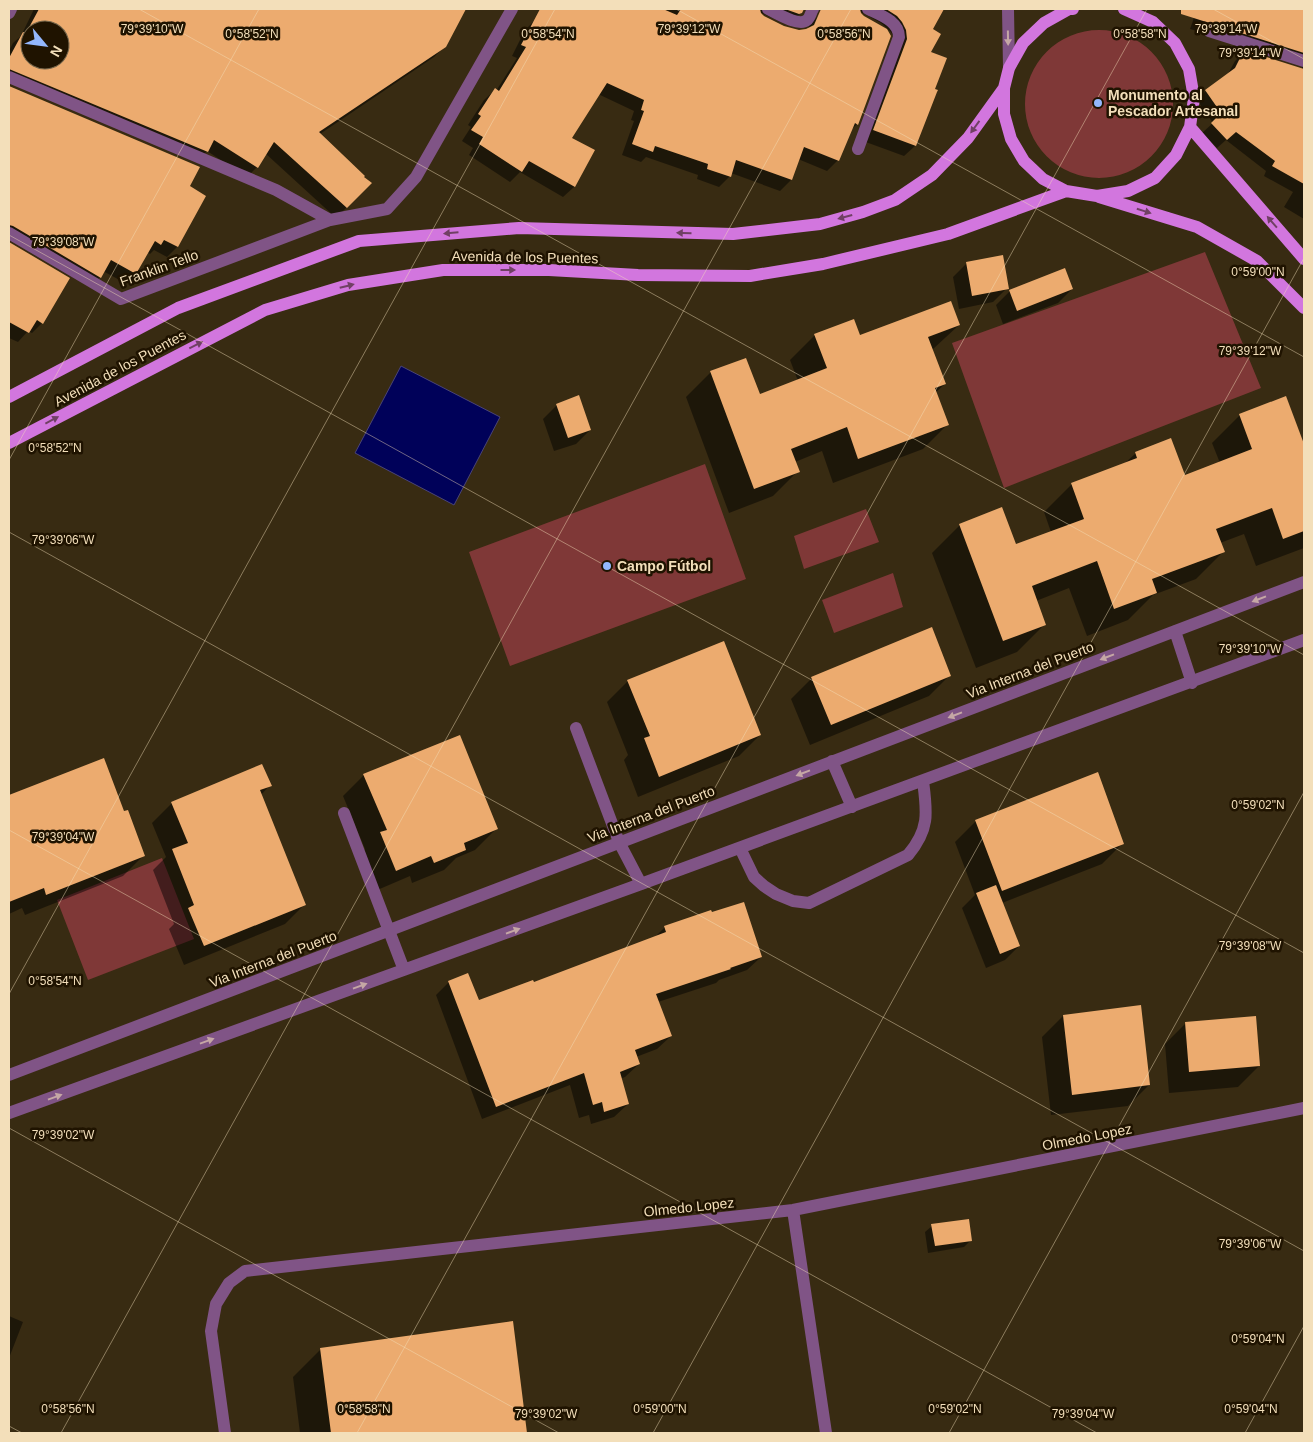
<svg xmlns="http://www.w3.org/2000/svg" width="1313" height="1442" font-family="Arial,sans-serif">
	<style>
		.green { fill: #7f3837 }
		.water { fill: #000159; stroke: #494476 }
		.shadow { fill: #0007; fill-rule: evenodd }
		.building { fill: #ecab6f; fill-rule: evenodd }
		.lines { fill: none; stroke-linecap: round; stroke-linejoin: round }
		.minor { stroke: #805486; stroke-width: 12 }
		.major { stroke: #d276de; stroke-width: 12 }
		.oneway { fill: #c5a7a5 }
		.oneway2 { fill: #704064 }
		.ticks { fill: none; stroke: #f3dfba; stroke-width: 1; stroke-opacity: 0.45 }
		.poi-dot { fill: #93b7fd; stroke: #1f1300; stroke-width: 2 }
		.labels { text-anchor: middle; stroke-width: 5; stroke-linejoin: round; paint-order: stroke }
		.poi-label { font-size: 14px; font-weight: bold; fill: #f3dfba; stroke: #1f1300; text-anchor: start }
		.street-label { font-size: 14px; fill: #f3dfba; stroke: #1f1300 }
		.ticks-label { font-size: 12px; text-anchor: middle; fill: #f3dfba; stroke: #1f1300; stroke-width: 5; stroke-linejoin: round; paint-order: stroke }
	</style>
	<rect width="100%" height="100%" fill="#382b12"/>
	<path class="green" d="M1025 104a74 74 0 1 1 148 0a74 74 0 1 1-148 0Z
		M1205,252l56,136 -257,100 -52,-145z
		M705,464l41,115 -236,87 -41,-114z
		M866,509l13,33 -75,27 -10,-33z
		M893,573l10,34 -69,26 -12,-33z
		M162,858l32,81 -106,41 -31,-80z"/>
	<path class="water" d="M401,366l99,51 -46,88 -99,-52z"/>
	<path class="shadow" d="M34,9h431l-20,37 -11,11 -114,77 27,73 -11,11 -71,-65 -8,14 -10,10 -40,-26 -11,11 -187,-80v-31l4,-8 8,-7zM30,30h30v30h-30z
		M572,9h231l-2,4 -11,10 -11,-2 -20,-9 4,5 21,10 15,4 8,-1 3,-6 11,-11 36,111 -7,7 -12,29 -11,11 -29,-12 -7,21 -11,11 -49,-18 -1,3 -11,11 -22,-8 1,-4 -52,-18 -5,5 -19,-7 12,-34 -3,-1 3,-9 -36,-17 -28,44 24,13 -20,36 -11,10 -43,-25 -10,10 -41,-27 4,-7 -11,-7 9,-14 -3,-2 16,-25 11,-10 1,1 21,-33 -5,-2 13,-26 11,-11 23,12z
		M858,9h84l-11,21 -2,22 4,38 3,2 -21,54 -11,10 -41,-15 32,-102 -4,-7 -10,-9 -20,-11h-5z
		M1197,9h107v210l-20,-12 9,-15 -29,-16 2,-5 -40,-31 -9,8 -15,-15 11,-10 -16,-23 9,-9 22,-17 7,-13 9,-9 60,19 -3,-6 -4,-3 -107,-33z
		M9,87l189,80 -10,20 -11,60 -10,10 -13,-7 -4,4 -3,-2 -12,21 -10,10 -22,-12 -3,6 -10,10 -81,-48z
		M9,244l59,35 -26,44 -10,10 -4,-2 -10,11 -9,-4z
		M967,263l40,25 -14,14 -34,7 -6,-32z
		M1072,289l-14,14 -55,21 -7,-19 14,-14z
		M959,325l-27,25 13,34 -10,9 13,31 -25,25 -90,34 -11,-32 -27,11 3,9 -25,25 -44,17 -43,-116 25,-25 34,-13 14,37 39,-15 -8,-21 25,-25 45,2z
		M1285,398l19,50v100l-48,18 -12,-32 -24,9 3,9 -27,27 -43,16 -25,25 -41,16 -18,-48 -33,13 9,23 -28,28 -41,16 -44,-115 28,-28 56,21 35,-14 -7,-20 27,-27 53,-21 12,-11 48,23 36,-13 -8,-20 28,-28z
		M557,405l33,25 -14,14 -22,7 -11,-32z
		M950,675l-21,21 -119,49 -19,-46 21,-21z
		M628,681l132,54 -21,21 -101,41 -14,-37 4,-5 -21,-53z
		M103,760l21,53 20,42 -21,21 -98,39 -3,-7 -13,6v-117z
		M364,775l132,54 -21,21 -19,8 -12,12 -32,13 -2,-7 -35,15 -15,-36 5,-6 -22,-53z
		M270,785l-9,10 44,109 -20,20 -101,41 -15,-36 5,-5 -21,-54 13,-13 -14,-34 20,-20z
		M976,821l147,22 -21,21 -100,39 17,43 -14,14 -19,8 -24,-60 13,-13 -20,-53z
		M665,927l96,30 -14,13 -28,10 -3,3 -58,19 13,34 -14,13 -21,8 3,7 -14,13 -5,2 8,25 -14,13 -23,7 -2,-9 -10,3 -9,-33 -88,34 -46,-124 13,-13 30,20 54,-18 122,-47z
		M1063,1016l86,69 -21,21 -77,9 -9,-78z
		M1186,1023l73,43 -21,21 -69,6 -4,-49z
		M932,1226l39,14 -7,7 -36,6 -3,-21z
		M9,1316l14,6 -14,36z
		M512,1323l14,110h-226l-7,-56 28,-28z"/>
	<path class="building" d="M39,9h427l-20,38 -127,85 46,44 -1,1 8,6 -25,25 -73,-66 -16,26 -44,-28 -6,12 -199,-83v-11l14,-26 3,1zM30,30h30v30h-30z
		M540,9h123l14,6 4,-6h79l1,4 3,3 20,10 15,4 7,-1 8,-4 7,-16h39l1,4 3,3 23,13 4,7 -33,89 -3,-2 -16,38 -35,-14 -12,33 -56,-20 -5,17 -24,-8 1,-5 -53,-18 -2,6 -21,-8 12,-33 -3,-1 3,-10 -37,-17 -35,55 23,12 -20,37 -46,-26 -7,11 -43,-28 4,-7 -12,-7 10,-14 -3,-2 17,-26 4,3 27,-44 -5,-2z
		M785,9h19l-2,4 -3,1z
		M886,9h58l-11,20 8,5 -10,18 16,6 -12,31 3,1 -1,2 -21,54 -43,-16 34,-91 -1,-9 -4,-8 -5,-6z
		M1181,9h123v44l-123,-39z
		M1244,50l60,19v115l-32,-18 3,-5 -39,-29 -9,8 -16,-17 10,-10 -16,-23 30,-22z
		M9,86l191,81 -10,19 16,10 -28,51 -14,-7 -3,5 -6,-4 -19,33 -25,-14 -10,18 -88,-52 -4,-1z
		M9,242l61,36 -27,46 -6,-4 -8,13 -20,-11z
		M1003,255l6,34 -37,7 -6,-34z
		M1065,268l8,21 -56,22 -8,-21z
		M951,301l9,24 -32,12 18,47 -11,4 14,37 -91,34 -11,-32 -56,22 9,23 -46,17 -44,-118 36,-13 14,36 67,-26 -13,-34 40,-15 6,16z
		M579,395l12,35 -23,8 -12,-34z
		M1286,396l18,48v87l-21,8 -11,-31 -56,21 9,23 -73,27 5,14 -43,16 -17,-48 -65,25 14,39 -43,16 -44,-117 43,-17 14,37 68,-25 -13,-36 66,-25 -2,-6 36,-14 14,37 67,-26 -13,-35z
		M932,627l19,49 -120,49 -20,-48z
		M724,641l37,94 -102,42 -15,-39 6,-2 -23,-56z
		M460,735l38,94 -34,14 2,7 -32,13 -3,-7 -35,15 -16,-39 7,-2 -24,-56z
		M104,758l20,53 4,-1 17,46 -99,39 -2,-7 -35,14v-107z
		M262,764l10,22 -12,4 46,115 -102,41 -16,-38 6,-3 -22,-56 16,-6 -17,-41z
		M1098,772l26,72 -122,47 -27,-71z
		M996,885l24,61 -20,8 -24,-61z
		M744,902l18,55 -32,11 1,1 -75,25 16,42 -37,14 5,14 -20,8 9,32 -25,8 -2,-10 -9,3 -9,-32 -88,34 -48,-126 20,-8 11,27 54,-20 1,2 132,-50 -2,-6 47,-16 1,2z
		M1141,1005l9,80 -78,10 -9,-80z
		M1256,1016l4,50 -71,6 -4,-50z
		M969,1219l3,22 -37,5 -4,-22z
		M513,1321l14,112h-196l-11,-85z"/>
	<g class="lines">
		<path class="minor" d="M768,9c8,4 31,18 39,11 3,-2 4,-8 6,-11
			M1008,9l1,59
			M9,13l2,-4
			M1209,31l95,30
			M9,77l267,113 54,30 57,-11 29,-32 96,-168
			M858,149l41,-112c0,-16 -19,-22 -31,-28
			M9,233l112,66 209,-79
			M1175,631l17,52
			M576,728l43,114 22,42
			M832,761l20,46
			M344,813l60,157
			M740,848l14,29 10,9 12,8 17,7 16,2 99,-48c22,-26 19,-43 15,-74
			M9,1075l1295,-493
			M9,1113l632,-229 663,-244
			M793,1210l33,223
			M225,1433l-14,-102 5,-27 13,-21 16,-12 548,-61 511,-102"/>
		<path class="major" d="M1073,9h-4l-25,14 -21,20 -14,25 -5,20v26l7,25 13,22 19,18 23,12 31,5 31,-5 27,-13 21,-23 14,-28 4,-29 -5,-29 -14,-26 -22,-21 -29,-13
			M1190,127l114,132
			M1099,197l98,30 60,34 47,47
			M9,397l169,-89 181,-67 160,-13 214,6 87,-10 43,-12 32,-12 37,-25 36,-37 36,-50
			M9,443l256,-133 83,-25 95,-15h106l89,5 112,1 73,-12 125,-30 118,-43"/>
	</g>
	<defs><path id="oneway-solid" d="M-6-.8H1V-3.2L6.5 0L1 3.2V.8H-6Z" transform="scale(1.25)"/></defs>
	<g class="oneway">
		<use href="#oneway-solid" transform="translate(1008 38) rotate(89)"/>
		<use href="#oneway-solid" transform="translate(1259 599) rotate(159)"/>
		<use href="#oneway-solid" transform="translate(1107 657) rotate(159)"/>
		<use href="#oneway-solid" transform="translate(955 715) rotate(159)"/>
		<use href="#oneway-solid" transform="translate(803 773) rotate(159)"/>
		<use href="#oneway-solid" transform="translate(513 931) rotate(-20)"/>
		<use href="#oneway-solid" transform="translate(360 986) rotate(-20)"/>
		<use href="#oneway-solid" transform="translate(207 1041) rotate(-20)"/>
		<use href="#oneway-solid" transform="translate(55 1097) rotate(-20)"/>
	</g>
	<g class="oneway2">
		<use href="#oneway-solid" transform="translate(975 127) rotate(126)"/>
		<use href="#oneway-solid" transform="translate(1144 211) rotate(17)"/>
		<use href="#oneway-solid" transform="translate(845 217) rotate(165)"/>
		<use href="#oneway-solid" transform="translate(1272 222) rotate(-131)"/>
		<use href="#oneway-solid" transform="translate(451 233) rotate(175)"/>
		<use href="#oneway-solid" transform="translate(684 233) rotate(-178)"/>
		<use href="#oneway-solid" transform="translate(508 270)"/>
		<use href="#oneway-solid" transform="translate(347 286) rotate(-14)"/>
		<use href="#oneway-solid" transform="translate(196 345) rotate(-27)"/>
		<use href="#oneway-solid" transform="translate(52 420) rotate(-28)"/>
	</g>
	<path class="ticks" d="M139,9l1165,646M676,9l628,348M1213,9l91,50M9,235l1295,718M9,460l250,-451M9,532l1295,719M9,830l1088,603M9,994l546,-985M9,1128l550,305M9,1426l13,7M61,1433l790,-1424M357,1433l790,-1424M653,1433l651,-1175M949,1433l355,-641M1245,1433l59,-107"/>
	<g class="poi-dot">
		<circle cx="1098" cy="103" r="5"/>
		<circle cx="607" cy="566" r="5"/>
	</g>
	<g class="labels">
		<g class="poi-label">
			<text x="1108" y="100">Monumento al<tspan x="1108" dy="16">Pescador Artesanal</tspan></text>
			<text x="617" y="571">Campo Fútbol</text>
		</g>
		<g class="street-label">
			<text transform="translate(525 257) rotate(1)" y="5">Avenida de los Puentes</text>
			<text transform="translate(159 268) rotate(-20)" y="5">Franklin Tello</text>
			<text transform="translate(120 368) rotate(-28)" y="5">Avenida de los Puentes</text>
			<text transform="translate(1030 670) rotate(-21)" y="5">Via Interna del Puerto</text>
			<text transform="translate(651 814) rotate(-21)" y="5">Via Interna del Puerto</text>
			<text transform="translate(273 959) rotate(-21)" y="5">Via Interna del Puerto</text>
			<text transform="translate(1087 1137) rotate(-11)" y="5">Olmedo Lopez</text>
			<text transform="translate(689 1207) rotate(-6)" y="5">Olmedo Lopez</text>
		</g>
	</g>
	<g class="ticks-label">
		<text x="152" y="33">79°39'10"W</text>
		<text x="689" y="33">79°39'12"W</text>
		<text x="1226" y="33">79°39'14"W</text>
		<text x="252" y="38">0°58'52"N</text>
		<text x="548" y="38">0°58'54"N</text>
		<text x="844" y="38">0°58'56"N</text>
		<text x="1140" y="38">0°58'58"N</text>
		<text x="1250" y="57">79°39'14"W</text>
		<text x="63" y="246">79°39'08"W</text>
		<text x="1258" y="276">0°59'00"N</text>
		<text x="1250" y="355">79°39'12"W</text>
		<text x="55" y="452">0°58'52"N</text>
		<text x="63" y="544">79°39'06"W</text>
		<text x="1250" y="653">79°39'10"W</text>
		<text x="1258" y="809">0°59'02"N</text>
		<text x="63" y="841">79°39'04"W</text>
		<text x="1250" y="950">79°39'08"W</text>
		<text x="55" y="985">0°58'54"N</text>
		<text x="63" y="1139">79°39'02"W</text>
		<text x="1250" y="1248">79°39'06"W</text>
		<text x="1258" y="1343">0°59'04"N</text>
		<text x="68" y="1413">0°58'56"N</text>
		<text x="364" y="1413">0°58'58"N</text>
		<text x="660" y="1413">0°59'00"N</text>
		<text x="955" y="1413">0°59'02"N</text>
		<text x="1251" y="1413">0°59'04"N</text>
		<text x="546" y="1418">79°39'02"W</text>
		<text x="1083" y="1418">79°39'04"W</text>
	</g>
	<rect width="1313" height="1442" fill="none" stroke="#f3dfba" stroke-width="20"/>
	<g transform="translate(45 45) rotate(119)"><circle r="24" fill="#1f1300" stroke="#74654a"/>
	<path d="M0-4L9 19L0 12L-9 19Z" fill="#93b7fd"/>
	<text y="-8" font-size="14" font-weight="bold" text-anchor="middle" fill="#f3dfba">N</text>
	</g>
</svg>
